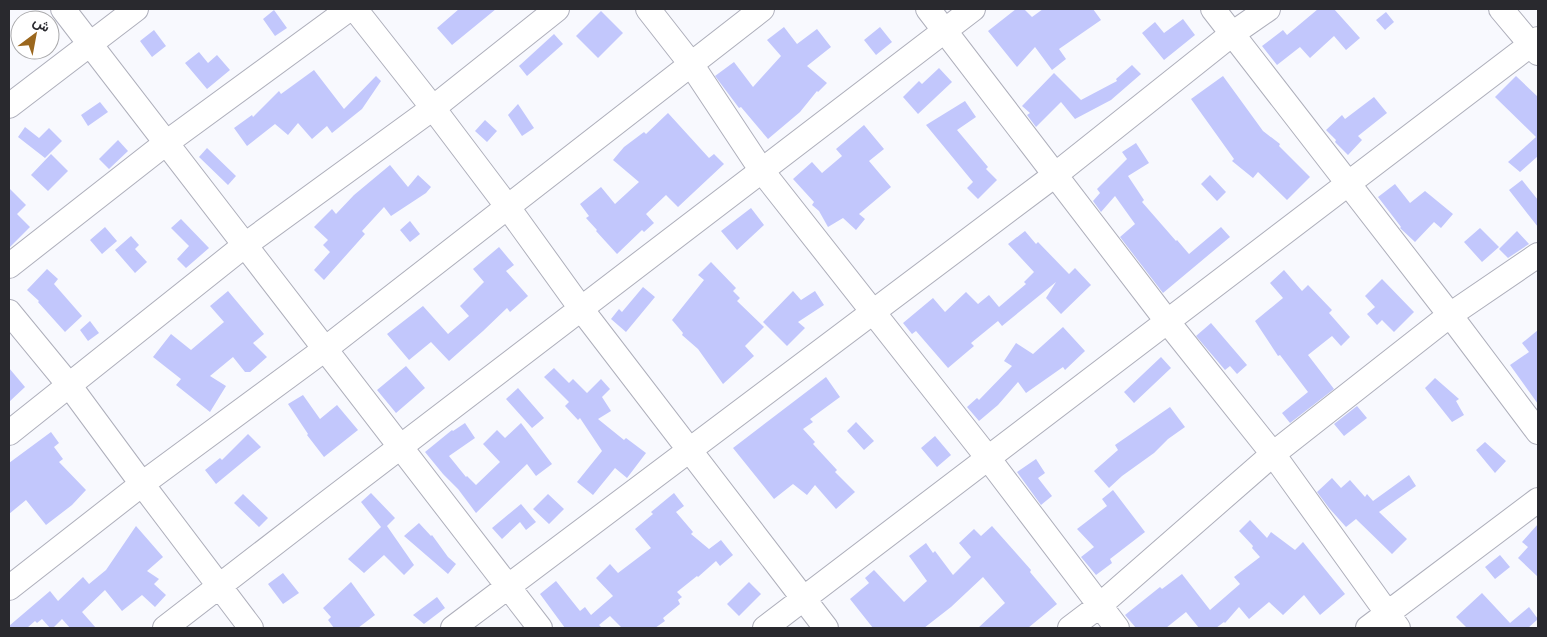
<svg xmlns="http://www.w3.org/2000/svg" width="1547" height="637" viewBox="0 0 1547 637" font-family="'Titillium Web',Vazirmatn,sans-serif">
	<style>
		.building { fill: #c2c7fc }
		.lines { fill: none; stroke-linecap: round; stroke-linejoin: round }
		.minor-casing { stroke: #aeafbb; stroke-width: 26 }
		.minor { stroke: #fff; stroke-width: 24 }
	</style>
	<rect width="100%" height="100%" fill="#f8f9fe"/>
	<path class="building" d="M459,9H496L452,45L437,28Z
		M1016,9H1024L1032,17L1043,9H1093L1101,20L1059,49L1066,59L1052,70L1035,47L1017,67L988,31Z
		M1318,9H1334L1360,38L1346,50L1334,36L1310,58L1300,47L1277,65L1262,46L1283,30L1287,35Z
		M274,10L287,28L275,36L263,19Z
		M601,11L623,33L598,58L576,36Z
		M1386,12L1394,22L1385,30L1376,20Z
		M1183,19L1195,35L1164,60L1142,33L1155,22L1164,33Z
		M784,27L797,44L817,29L831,47L807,66L827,83L818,92L817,91L800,112L768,139L741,107L739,108L715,76L734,62L753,87L781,56L767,40Z
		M880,27L892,42L876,55L864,40Z
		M154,30L166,46L152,57L140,41Z
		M554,34L563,44L527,76L519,66Z
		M199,52L208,63L217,55L230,70L207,89L185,63Z
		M1132,65L1141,74L1111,100L1075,119L1061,102L1036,127L1027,115L1030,113L1022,106L1054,73L1081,100L1117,81L1116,79Z
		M939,68L952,82L918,114L903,97L919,81L922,84Z
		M314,70L344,109L376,76L381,81L362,109L332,133L327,126L312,139L298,123L288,135L275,124L247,146L234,128L252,115L253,117L279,91L281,94Z
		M1223,76L1263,131L1280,144L1279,146L1310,177L1287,200L1258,172L1253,178L1232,161L1234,159L1191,99Z
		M1516,76L1538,97V156L1520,172L1508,162L1536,137L1495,97Z
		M1374,97L1387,113L1358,136L1362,140L1348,155L1335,142L1336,140L1326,130L1342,115L1345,119Z
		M965,101L976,117L957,130L988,167L986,169L997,180L978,199L967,188L973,182L926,125Z
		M100,102L108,112L88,126L81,115Z
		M518,104L534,128L522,136L508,115Z
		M668,113L709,158L714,154L724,164L678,207L666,195L646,214L654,223L644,232L642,230L617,254L596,231L597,230L586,218L589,216L580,204L601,187L615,204L639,182L613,160L624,147L644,132L646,134Z
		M485,120L497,131L487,142L475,131Z
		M864,125L884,149L869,161L891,187L859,214L865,219L856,230L843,218L828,227L819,211L812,205L814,202L793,179L812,162L822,173L842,156L836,149Z
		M25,127L39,138L49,128L62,141L45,158L18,137Z
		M118,140L128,151L109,169L99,159Z
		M1136,143L1149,163L1128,176L1144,200L1142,202L1176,241L1177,240L1189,254L1221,227L1230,237L1163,293L1120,237L1135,224L1115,196L1101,212L1093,201L1100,193L1097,189L1127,159L1122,152Z
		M207,148L236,176L228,185L199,157Z
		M51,154L68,171L48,191L31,175Z
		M390,165L408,187L418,175L431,187L426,193L391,216L384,207L362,231L365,234L324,280L314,270L330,252L323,245L328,240L314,227L332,209L336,214L354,195Z
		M1210,175L1226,192L1217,201L1201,184Z
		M1522,180L1538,200V227L1509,190Z
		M1395,184L1410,203L1425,191L1453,214L1441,228L1434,222L1415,242L1400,228L1401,227L1378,197Z
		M9,188L26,205L17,214L30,227L9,248Z
		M751,208L764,225L737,250L721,231Z
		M181,219L209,248L186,268L177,259L189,246L171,228Z
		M410,221L420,234L410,242L400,230Z
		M105,227L117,241L102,254L90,240Z
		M1480,228L1499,247L1482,262L1464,242Z
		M1025,231L1036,244L1038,242L1069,274L1075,268L1091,285L1061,314L1046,298L1056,282L1002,326L998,321L971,343L974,346L948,368L916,331L912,334L903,323L933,298L945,312L966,292L978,304L989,295L999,307L1026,284L1024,282L1034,272L1008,244Z
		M1517,231L1529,244L1508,258L1499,249Z
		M131,236L139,245L135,249L147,262L135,273L115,250Z
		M499,247L514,265L506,271L528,296L510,312L507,308L483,331L449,361L431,342L409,360L387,334L423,306L448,334L469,316L460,306L484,282L473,269Z
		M711,262L736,288L733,291L740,298L737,301L764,327L745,346L754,356L723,384L698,349L682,335L683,333L672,320L704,280L698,275Z
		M47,269L58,279L54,284L82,316L65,332L38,302L39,301L27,290Z
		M1284,270L1302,291L1308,285L1332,310L1329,313L1350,337L1341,346L1332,336L1308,355L1334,389L1290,423L1282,413L1308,392L1280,355L1278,356L1255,321L1283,298L1270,283Z
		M1382,279L1414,312L1394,332L1382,320L1377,325L1367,314L1375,307L1365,296Z
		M643,287L655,297L626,332L611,319L619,309L622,312Z
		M228,291L264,334L253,343L267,357L250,372H245L233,357L210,376L226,386L210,412L176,385L181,379L153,357L171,334L191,350L224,322L210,306Z
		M793,291L801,300L815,291L824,305L798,322L805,328L787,346L763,322Z
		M90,321L99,333L88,341L80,330Z
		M1211,323L1247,365L1237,374L1230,366L1225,370L1196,336Z
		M1063,327L1085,351L1065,370L1063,367L1026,393L1018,382L998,405L979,421L967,407L977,398L979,400L1012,366L1004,361L1016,343L1033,354Z
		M1538,330V404L1510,365L1529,352L1522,343Z
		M1161,357L1171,368L1134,403L1124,392Z
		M406,366L425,388L396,413L377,390Z
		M9,368L25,387L9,402Z
		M554,368L569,383L573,379L587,393L601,379L610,389L602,397L611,411L598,419L624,440L626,438L646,453L627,478L615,468L593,495L577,482L602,451L580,418L578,420L565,406L569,402L544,377Z
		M826,377L840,397L810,419L813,422L803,429L815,442L813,444L837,470L835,472L855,492L836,509L815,485L807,495L793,484L774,499L733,448Z
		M1435,378L1459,399L1456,401L1464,415L1452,422L1425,388Z
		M518,388L544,418L532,428L506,399Z
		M303,395L320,419L337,405L358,430L324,457L307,435L308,434L288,404Z
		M1357,406L1367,418L1344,436L1334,424Z
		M1170,407L1185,427L1168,439L1154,453L1122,476L1109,488L1094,471L1118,450L1115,445Z
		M856,422L874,441L864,450L847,431Z
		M465,423L475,438L449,456L466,477L467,476L476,485L500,462L483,444L497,430L505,438L521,423L552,464L536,476L527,464L476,513L458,489L443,474L425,452L452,430L453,431Z
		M51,432L59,443L54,447L63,459L59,462L86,490L72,505L46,525L26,500L9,514V463Z
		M248,434L261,447L216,484L205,470L220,458L222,460Z
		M935,436L951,455L937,467L921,448Z
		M1485,442L1506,461L1495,473L1476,450Z
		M1036,459L1045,473L1038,478L1052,496L1041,505L1017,472Z
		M1409,475L1416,486L1379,512L1407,539L1392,554L1356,519L1346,527L1329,508L1317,492L1332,478L1341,488L1350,480L1365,497L1367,494L1373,501Z
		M1113,490L1145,532L1110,559L1112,563L1096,575L1081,557L1094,547L1077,529L1107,506L1102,499Z
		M371,493L395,518L387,526L414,565L404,575L384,555L364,573L348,559L381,527L361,502Z
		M674,493L684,506L676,512L693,532L691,534L709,549L721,540L733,555L720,566L716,561L698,577L697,576L677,592L682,597L678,600L680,604L663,618L665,621L655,628H622L610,616L599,625L602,628H565L540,594L556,581L580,611L585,607L591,615L613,596L596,578L610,564L618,573L651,548L635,529L653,514L651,512Z
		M243,494L268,518L259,527L234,503Z
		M548,494L564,509L549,524L533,509Z
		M521,504L536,522L526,530L520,522L502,539L492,528Z
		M1250,520L1267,538L1271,532L1295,550L1303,542L1345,594L1320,615L1304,595L1283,615L1269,602L1249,619L1239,607L1225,623L1224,622L1216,628H1199L1186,612L1166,628H1136L1125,615L1160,587L1162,589L1182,574L1210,610L1240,584L1234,577L1260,557L1252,548L1253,546L1239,531Z
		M419,523L431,536L432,535L448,557L456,564L448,574L404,536Z
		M1538,524V577L1518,558L1528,547L1522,542Z
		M136,526L163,557L147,571L159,579L154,584L166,595L155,607L142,595L122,611L105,590L82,612L96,628H70L62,619L53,628H50L42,619L37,623L35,621L27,628H9V626L50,591L58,601L83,577L89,584L106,570Z
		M992,526L1031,570L1030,572L1057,604L1028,628H978L1005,603L983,577L951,607L924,628H873L850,599L869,583L865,578L874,570L904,602L927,581L909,556L926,543L933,553L935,551L953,575L971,557L959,543L974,529L981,536Z
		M1500,555L1510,567L1495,579L1485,567Z
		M283,573L299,593L283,604L268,584Z
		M351,582L375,615L358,628H334L328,620L331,617L323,608Z
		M749,582L761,594L739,616L727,604Z
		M1482,593L1510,623L1529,607L1538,619L1528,628H1467L1456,617Z
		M437,597L445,608L424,624L413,615Z"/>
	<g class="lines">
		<defs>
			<path id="minor" d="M63,9L540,628
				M355,9L433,108L507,206L582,310L826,628
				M648,9L691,64L762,171L988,458L1117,628
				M928,9L1167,321L1273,454L1398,628
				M1213,9L1450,315L1538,432
				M1501,9L1538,53
				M9,106L136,9
				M9,266L166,143L349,9
				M9,312L69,385L142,484L251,628
				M9,433L245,245L433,108L557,9
				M9,588L142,484L325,349L762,9
				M165,628C433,420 704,216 973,9
				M453,628L1055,175L1232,34L1268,9
				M765,628L1538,39
				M1070,628L1099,606L1273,454L1450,315L1538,255
				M1368,628L1538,500"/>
		</defs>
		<use href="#minor" class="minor-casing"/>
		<use href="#minor" class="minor"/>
	</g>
	<rect width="1547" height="637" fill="none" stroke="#29292e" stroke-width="20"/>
	<g transform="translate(35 35) rotate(32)"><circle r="24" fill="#ffffff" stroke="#a9a9ab"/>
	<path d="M0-4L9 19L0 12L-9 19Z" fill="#9b671e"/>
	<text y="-8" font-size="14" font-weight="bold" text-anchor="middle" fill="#29292e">ش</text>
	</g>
</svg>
